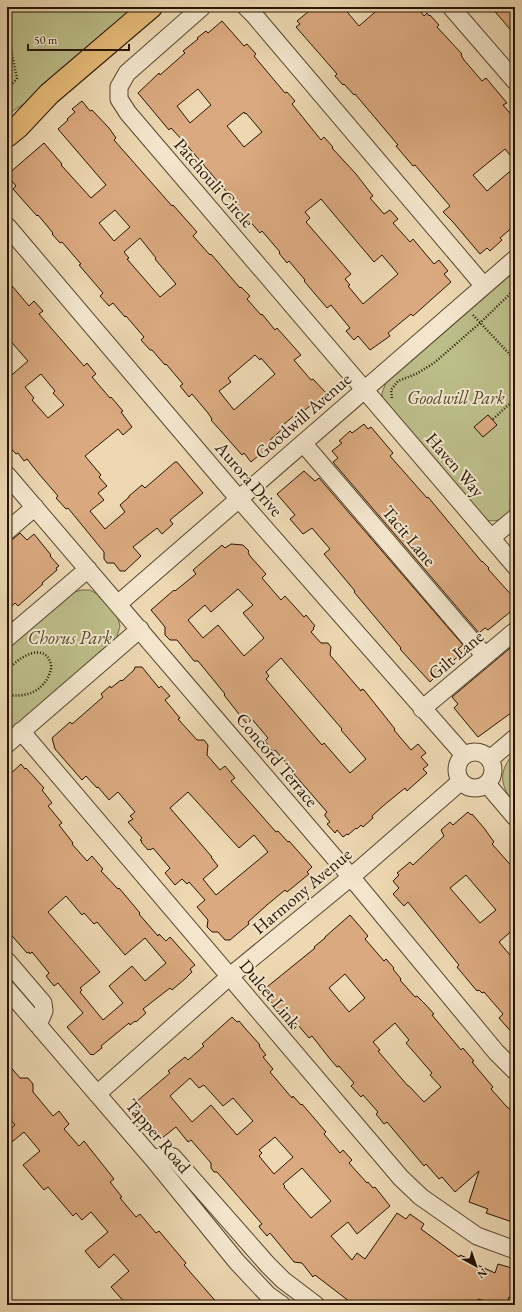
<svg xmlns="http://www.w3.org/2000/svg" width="522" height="1312" viewBox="0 0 522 1312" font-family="'EB Garamond',serif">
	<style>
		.green { fill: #bcbe8a; stroke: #726a46 }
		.building { fill: #daa97f; stroke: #271501; fill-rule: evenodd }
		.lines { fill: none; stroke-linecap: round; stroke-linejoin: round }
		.minor-casing { stroke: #58462d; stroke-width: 19 }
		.major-casing { stroke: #271501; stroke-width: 24 }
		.path { stroke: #271501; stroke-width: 2.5; stroke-dasharray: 1 2; stroke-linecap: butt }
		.minor { stroke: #f3e6cd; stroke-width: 17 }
		.major { stroke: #e6bc79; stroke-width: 22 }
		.labels { text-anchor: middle; stroke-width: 4; stroke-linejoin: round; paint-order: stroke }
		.street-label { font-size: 18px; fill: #271501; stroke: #f3e6cd }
		.park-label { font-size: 18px; font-style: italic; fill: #54482a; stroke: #f3e6cd }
	</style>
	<rect width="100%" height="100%" fill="#edd8b2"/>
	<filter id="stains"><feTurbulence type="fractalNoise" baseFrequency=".005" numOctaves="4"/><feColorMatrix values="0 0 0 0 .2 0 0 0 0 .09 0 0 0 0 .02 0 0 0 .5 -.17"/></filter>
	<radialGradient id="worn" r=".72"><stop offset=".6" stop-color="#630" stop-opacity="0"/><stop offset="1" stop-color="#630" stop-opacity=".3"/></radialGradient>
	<path class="green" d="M7,7H143L55,83L7,115Z
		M515,270V511C503,518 499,523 484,520L382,399V393L387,380Z
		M81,590H90L97,594L117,615L120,626L116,640L7,735V648L69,595L72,593Z
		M515,751V807C500,783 497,774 515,751Z"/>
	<path class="building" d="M314,7H343L359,26L381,7H417L424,16L427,13L429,16L430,15L439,25L437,27L462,54L461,55L464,60L482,81L486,78L507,103L503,105L515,119V161L505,149L473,175L487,191L515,167V225L500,238L502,240L490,251L487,248L480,254L453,222L443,212L450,206L415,165L413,166L396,146L398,145L355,94L354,95L344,84L343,85L335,76L337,74L331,67L296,27L300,24L297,21Z
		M491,7H515V35Z
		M222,21L244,46L247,44L256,54L254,56L285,93L287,92L295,101L292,104L321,140L324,137L333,147L332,148L356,174L373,196L370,198L384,214L390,210L398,219L393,223L410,242L413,239L434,264L439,260L448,271L444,274L451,282L413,316L411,314L388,333L390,336L370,350L358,336L354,340L346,331L350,328L331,305L327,308L304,281L305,280L289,261L287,263L279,253L280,252L262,231L260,233L234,203L229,196H230L185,143L171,128L169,130L138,93L159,73L160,75L185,53L183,51L198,39L197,38L206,31L208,33ZM198,89L211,105L190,123L177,106ZM244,112L245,114L246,113L262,132L244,147L227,126ZM321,199L374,262L382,255L398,274L363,304L348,286L350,285L345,279L351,274L306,222L310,218L305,212Z
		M82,101L90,111L92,110L109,128L116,138L114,140L172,206L173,205L197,232L193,236L210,255L211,254L240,288L241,287L250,296L247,299L261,315L262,314L275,330L277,328L301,355L294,360L311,380L313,379L326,393L305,410L303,408L283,425L285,427L270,440L273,443L251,462L244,453L242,455L220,430L211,420L212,419L208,413L192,394L189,397L180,386L183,384L166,364L165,365L152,350H150L141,340L144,337L126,316L125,317L113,303L109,306L100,296L103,293L79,265L81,264L62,242L60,243L52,234L53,233L38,215L37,216L13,189L16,186L7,175L44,143L62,164L61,165L91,198L106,185L58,129L68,120L67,119L75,112L72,109ZM115,210L130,227L114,241L99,223ZM140,238L156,258L155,259L176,284L160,297L127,259L129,258L124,252ZM255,355L260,360L261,358L275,374L234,410L219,391L231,382L228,378Z
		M7,280L29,306L34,301L43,311L39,314L84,366L87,363L96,374L92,377L110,398L111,397L123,411L121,412L132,427L123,435L118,429L85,456L101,475L99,477L107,486L98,493L104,500L90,511L105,529L125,512L120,505L129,497V496L142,485L145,488L175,462H177L203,493L170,520L173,524L162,534L157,528L133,547L141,556L125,571H120L114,563H107L104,559V552L68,508L66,509L56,498L58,496L39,474L27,459L24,461L18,453L16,454L7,444V379L28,361L7,337ZM41,374L55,391L53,393L64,405L48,418L32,400L34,398L25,387Z
		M488,415L497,425L483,437L474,427Z
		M364,424L368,429L371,427L393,453L390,456L427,498L428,497L482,562V561L489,568L488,569L515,599V608L488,630L485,628L479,633L333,462L338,458L332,451L342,443L339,441L350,431L352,433Z
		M304,471L315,481L319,478L463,645L458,649L462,653L454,660L455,661L435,679L434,678L430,682L400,649L401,648L354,592L355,591L324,554L330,549L312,528L303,534L290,519L295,515L277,494Z
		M20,533L27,540L34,534L51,555L50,556L59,566L56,568L57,570L42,583L43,584L18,606L15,603L7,611V541L13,539Z
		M231,544L243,545L249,551L248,552L250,556L266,574L262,578L281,600L285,596L304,617L306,615L315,626L313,628L314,629L311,632L321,643H328L331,647L330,655L361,691L362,689L364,690L395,729L394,730L411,750L418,744L426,753L421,757L428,765L423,769L427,773L407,791L405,788L383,806L372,816L373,818L363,827L361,825L357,829L356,828L348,835L347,834L343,837L337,830L335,833L327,824L330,822L325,816V814L327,812L294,774L295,773L275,750L273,752L265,741L268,738L251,718L246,723L224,695L225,694L198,661H194L177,640H170L165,635V627L151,610L174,590L175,591L196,574L193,570L222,545L225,548ZM238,589L253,605L243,613L264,638L244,656L218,625L203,638L188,620L205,605L211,612ZM281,658L342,729L341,730L366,759L350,773L324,743L322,745L266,679L269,676L266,672Z
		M515,644V710L478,737L454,708L458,704L452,697Z
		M135,667H142L159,688L161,686L170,696L165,700L180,718L178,719L197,740H204L208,745L207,755L220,770L225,766L235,778L231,781L276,832L278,831L288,842L289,841L312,867L307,872L309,874L287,892L285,890L267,905L248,922L249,924L230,940H225L218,932H212L207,927L208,920L197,907L205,900L189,882L187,884L182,879L175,885L165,873L170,868L153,848L150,850L149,849L148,850L141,842L142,841L140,840L142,838L128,822L133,819L130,816L135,812L118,792L109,800L98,787L97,788L86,776L82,780L55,749L52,738L70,722L72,724L103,697L101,694L110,686L111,688L121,680L122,681L134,670ZM188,792L239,848L254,835L268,852L216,895L203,879L218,866L211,857H212L170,808Z
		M21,764L25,769L26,768L44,788L42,790L52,803L48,806L62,823L59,825L73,843L72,844L87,861L92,856L103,869L101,871L118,889L119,888L140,913L139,914L158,936L159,934L166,941L170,937L195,965L190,969L192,972L186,978L172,990L170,988L143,1009L146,1013L136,1022L135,1021L130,1025L129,1023L101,1046L102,1048L93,1055L92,1054L91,1055L67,1027L83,1013L58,983L54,986L46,976L49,973L32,952L30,954L29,952L27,953L7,930V777ZM66,896L82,915L84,913L94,924L97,922L125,955L145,938L166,963L145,981L132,966L109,986L123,1003L103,1020L80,992L82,990L80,988L100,972L48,912Z
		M468,812L471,815L472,814L484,828L494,842L492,844L515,870V928L499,942L515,961V1036L499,1018L503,1014L484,992L482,993L479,990L477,991L457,967L459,965L408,902L404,906L393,894L399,888L393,881L399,875L397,873L410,862L413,865L444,836L441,830L450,822L453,825ZM466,875L496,910L480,923L450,888Z
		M350,915L368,936L365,939L384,961L386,959L394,968L393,969L401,979L400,980L415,997L417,996L425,1004L434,1014L432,1015L461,1050L463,1048L474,1061L472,1062L493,1087L491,1089L507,1107L515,1113V1223L486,1213L488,1209L469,1202L479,1171L455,1192L442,1177L439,1179L426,1164L424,1166L387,1122L384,1124L376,1114L378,1112L363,1095L361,1097L351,1086L354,1083L339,1066L337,1067L330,1059L312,1036L309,1038L298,1025L294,1029L262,991L315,948L314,947L325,938V937ZM345,974L365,998L349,1012L329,988ZM395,1023L409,1040L406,1043L432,1073L430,1075L441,1087L424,1102L409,1086H408L378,1051L380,1050L373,1042Z
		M232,1017L237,1022L239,1021L244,1027L260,1045L259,1046L266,1055L263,1057L273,1069L270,1072L292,1098L293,1096L301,1105L302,1104L326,1132L324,1134L340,1153L343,1150L352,1160L349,1163L367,1183L368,1182L373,1188L375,1187L390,1206L357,1234L348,1222L331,1236L352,1260L357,1253L365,1259L397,1213L406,1219L410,1214L424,1224L421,1229L459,1257L460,1255L474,1261L473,1263L495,1273L498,1264L515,1269V1299L509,1297L507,1305H500L478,1299L475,1305H354L315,1275L313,1277L302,1263L294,1262L270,1233L267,1236L260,1228L259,1226L262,1224L217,1172H214L211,1168V1163L191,1140L188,1142L176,1127L162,1138L134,1105L136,1102L170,1073L168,1071L185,1057L188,1060L204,1046L202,1044ZM190,1078L199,1088L204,1085L223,1106L233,1098L253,1121L237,1135L211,1105L192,1122L170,1096ZM275,1137L293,1157L274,1174L259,1156L262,1153L259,1150ZM302,1168L331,1201L311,1218L284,1187L285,1186L283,1184Z
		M7,1063L20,1078H28L33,1084V1092L53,1116L59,1111L69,1124L64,1129L79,1146L84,1141L114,1179L110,1182L122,1197L120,1198L136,1217L140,1214L156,1233L159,1231L186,1263L184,1265L219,1305H127L111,1287L129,1271L114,1254L99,1268L85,1251L108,1232L91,1212L82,1220L76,1213L73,1216L48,1187L44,1190L23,1165L40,1151L24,1132L7,1146V1132L15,1125L7,1115Z"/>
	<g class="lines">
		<defs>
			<path id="minor" d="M202,7L127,73L119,87V99L128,113L515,566
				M246,7L254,15L484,286
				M451,7L515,81
				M7,226L238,498L464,755
				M303,443L485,656
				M7,475L351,877L496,1052L515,1071
				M7,531L35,507
				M491,538L515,518
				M118,604L515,259
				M7,638L88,569
				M422,709L515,631
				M21,731L401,1178L421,1197L477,1236L515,1250
				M7,744L140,629
				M457 770a18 18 0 1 1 36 0a18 18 0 1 1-36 0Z
				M490,759L515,738
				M487,784L515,817
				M7,961L43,1003L44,1011L38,1025
				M7,989L153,1159L237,1262L268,1295L282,1305
				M97,1094L229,977L351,877L460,782
				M153,1159L167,1155L173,1157L268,1265L283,1280L316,1305"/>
			<path id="major" d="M7,136L18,127L49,94L151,7"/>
		</defs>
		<use href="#minor" class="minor-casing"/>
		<use href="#major" class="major-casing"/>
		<path class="path" d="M7,31L17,78L7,91
			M473,315L515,360
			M392,398L391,390L398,381L416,374L434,363L480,323L515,289
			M493,419L515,399
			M510,503L515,499
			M7,671C16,659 44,640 51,664C52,670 49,675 47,679C38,694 23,697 7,695
			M515,772L514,773L515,774"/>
		<use href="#minor" class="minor"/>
		<use href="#major" class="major"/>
	</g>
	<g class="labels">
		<g class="street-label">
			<text transform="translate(214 183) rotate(49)" y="6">Patchouli Circle</text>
			<text transform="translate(303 416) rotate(-41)" y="6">Goodwill Avenue</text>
			<text transform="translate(455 465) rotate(49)" y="6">Haven Way</text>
			<text transform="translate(249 479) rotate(49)" y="6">Aurora Drive</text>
			<text transform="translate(409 536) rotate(50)" y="6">Tacit Lane</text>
			<text transform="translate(456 655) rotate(-40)" y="6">Gilt Lane</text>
			<text transform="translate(277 760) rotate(50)" y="6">Concord Terrace</text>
			<text transform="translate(302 891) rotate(-40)" y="6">Harmony Avenue</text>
			<text transform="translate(270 994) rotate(50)" y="6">Dulcet Link</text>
			<text transform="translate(158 1136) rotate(50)" y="6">Tapper Road</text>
		</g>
		<g class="park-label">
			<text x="456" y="404">Goodwill Park</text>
			<text x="70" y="644">Chorus Park</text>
		</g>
	</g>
	<rect width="522" height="1312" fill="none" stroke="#edd8b2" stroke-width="24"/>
	<rect x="8" y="8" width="506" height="1296" fill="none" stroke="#271501" stroke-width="2"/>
	<rect x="12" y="12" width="498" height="1288" fill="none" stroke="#271501"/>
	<g transform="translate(476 1266) rotate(140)" stroke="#f3e6cd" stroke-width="3" paint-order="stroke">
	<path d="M0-3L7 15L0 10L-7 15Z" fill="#271501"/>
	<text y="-6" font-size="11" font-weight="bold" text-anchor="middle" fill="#271501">N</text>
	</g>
	<path d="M28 44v6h101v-6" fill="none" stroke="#271501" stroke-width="2"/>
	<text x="34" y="44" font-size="12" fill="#271501" stroke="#f3e6cd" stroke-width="3" paint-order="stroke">50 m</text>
	<rect width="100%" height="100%" filter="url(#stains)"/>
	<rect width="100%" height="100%" fill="url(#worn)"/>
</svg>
